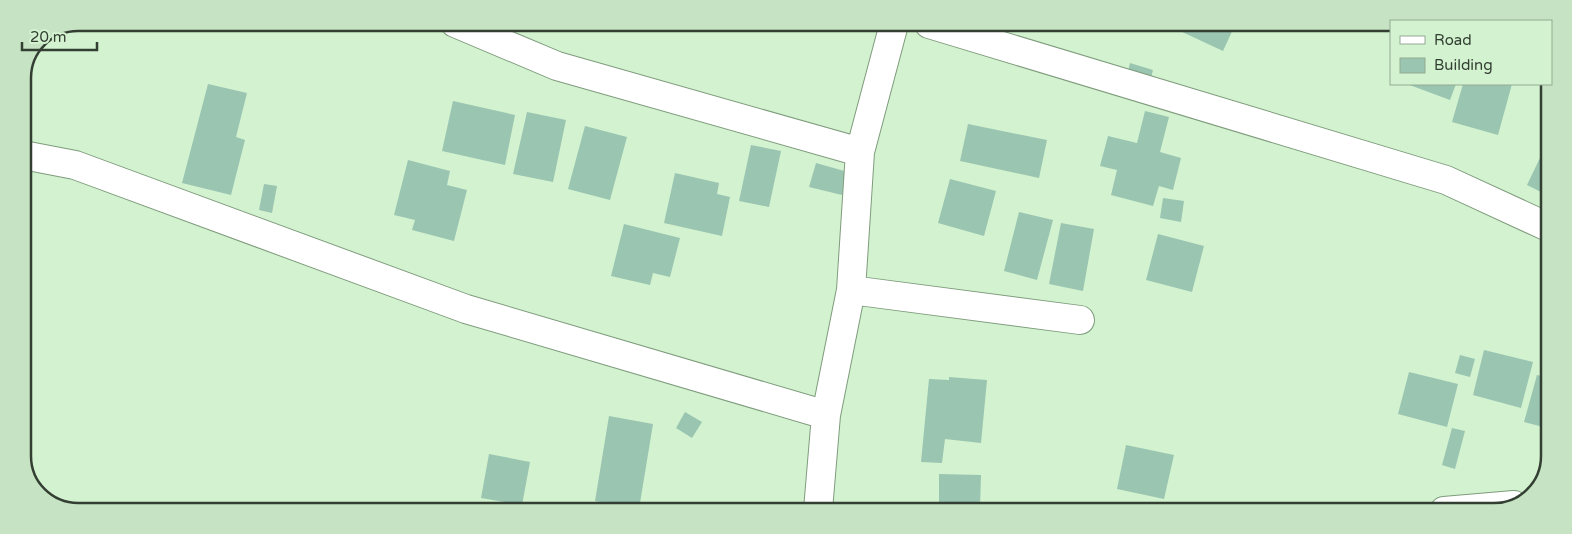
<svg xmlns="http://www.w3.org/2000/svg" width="1572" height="534" viewBox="0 0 1572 534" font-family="'Varela Round',sans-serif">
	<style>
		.building { fill: #9ac5b0 }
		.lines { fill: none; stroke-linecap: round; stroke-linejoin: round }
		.minor-casing { stroke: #7f9c7d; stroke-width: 30 }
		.minor { stroke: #fff; stroke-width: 28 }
		.rim { fill: none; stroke: #333f32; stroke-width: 2.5 }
	</style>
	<rect width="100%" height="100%" fill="#d3f2d0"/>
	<path class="building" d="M1181,25H1235L1223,51L1178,30Z
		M1130,63L1153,70L1150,82L1127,75Z
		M208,84L247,93L236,137L245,140L231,195L182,183Z
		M1407,84H1456L1450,100Z
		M1463,84H1512L1498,135L1452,122Z
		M453,101L515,115L505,165L442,151Z
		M1145,111L1169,117L1160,152L1181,158L1173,190L1159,186L1153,206L1111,195L1117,170L1100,166L1108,136L1137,143Z
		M527,112L566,120L553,182L513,174Z
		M968,124L1047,140L1039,178L960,161Z
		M585,126L627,137L610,200L568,189Z
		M1549,139V196L1527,185Z
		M751,145L781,151L769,207L739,201Z
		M408,160L450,171L447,185L467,190L454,241L412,230L415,220L394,215Z
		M816,163L848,172L842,195L809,187Z
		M675,173L719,183L717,194L730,197L722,236L664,223Z
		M950,179L996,191L984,236L938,223Z
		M264,184L277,186L272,213L259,210Z
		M1163,198L1184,201L1181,222L1160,218Z
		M1019,212L1053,220L1037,280L1004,271Z
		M1061,223L1094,229L1083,291L1049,284Z
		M624,224L680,238L670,277L653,273L650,285L611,276Z
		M1158,234L1204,246L1192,292L1146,280Z
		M1484,350L1533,362L1521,408L1473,395Z
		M1460,355L1475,359L1470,377L1455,373Z
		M1409,372L1458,384L1447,427L1398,414Z
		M1537,375L1547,377V428L1524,422Z
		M949,377L987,380L981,443L945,439L942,463L921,462L929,379L949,380Z
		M685,412L702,422L692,438L676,428Z
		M609,416L653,424L639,509L595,501Z
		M1452,428L1465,431L1455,469L1442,465Z
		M1126,445L1174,455L1164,499L1117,489Z
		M489,454L530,462L522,505L481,498Z
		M939,474L981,475L980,507L939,506Z
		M482,503V509H387V505Z"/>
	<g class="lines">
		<defs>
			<path id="minor" d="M455,23L557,66L860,152
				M929,24L1446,180L1548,227
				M23,155L75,165L466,309L826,415
				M851,290L1080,320
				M818,510L826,415L851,290L860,152L894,24
				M1444,511L1514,505"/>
		</defs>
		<use href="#minor" class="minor-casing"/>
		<use href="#minor" class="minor"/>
	</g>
	<path d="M0 0H1572V534H0ZM78 31H1494A47 47 0 0 1 1541 78V456A47 47 0 0 1 1494 503H78A47 47 0 0 1 31 456V78A47 47 0 0 1 78 31Z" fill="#c6e4c3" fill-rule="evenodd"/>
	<path class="rim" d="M78 31H1494A47 47 0 0 1 1541 78V456A47 47 0 0 1 1494 503H78A47 47 0 0 1 31 456V78A47 47 0 0 1 78 31Z"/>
	<rect x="1390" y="20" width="162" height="65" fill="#d3f2d0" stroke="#93aa91"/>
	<rect x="1400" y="36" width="25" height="8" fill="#ffffff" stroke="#93aa91"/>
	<text x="1434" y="45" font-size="15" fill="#333f32">Road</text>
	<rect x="1400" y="58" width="25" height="15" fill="#9ac5b0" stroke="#93aa91"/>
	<text x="1434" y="70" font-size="15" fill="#333f32">Building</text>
	<path d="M22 42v8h75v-8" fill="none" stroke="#333f32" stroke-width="2.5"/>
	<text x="30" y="42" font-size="15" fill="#333f32" stroke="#d3f2d0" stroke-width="4" paint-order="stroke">20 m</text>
</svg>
